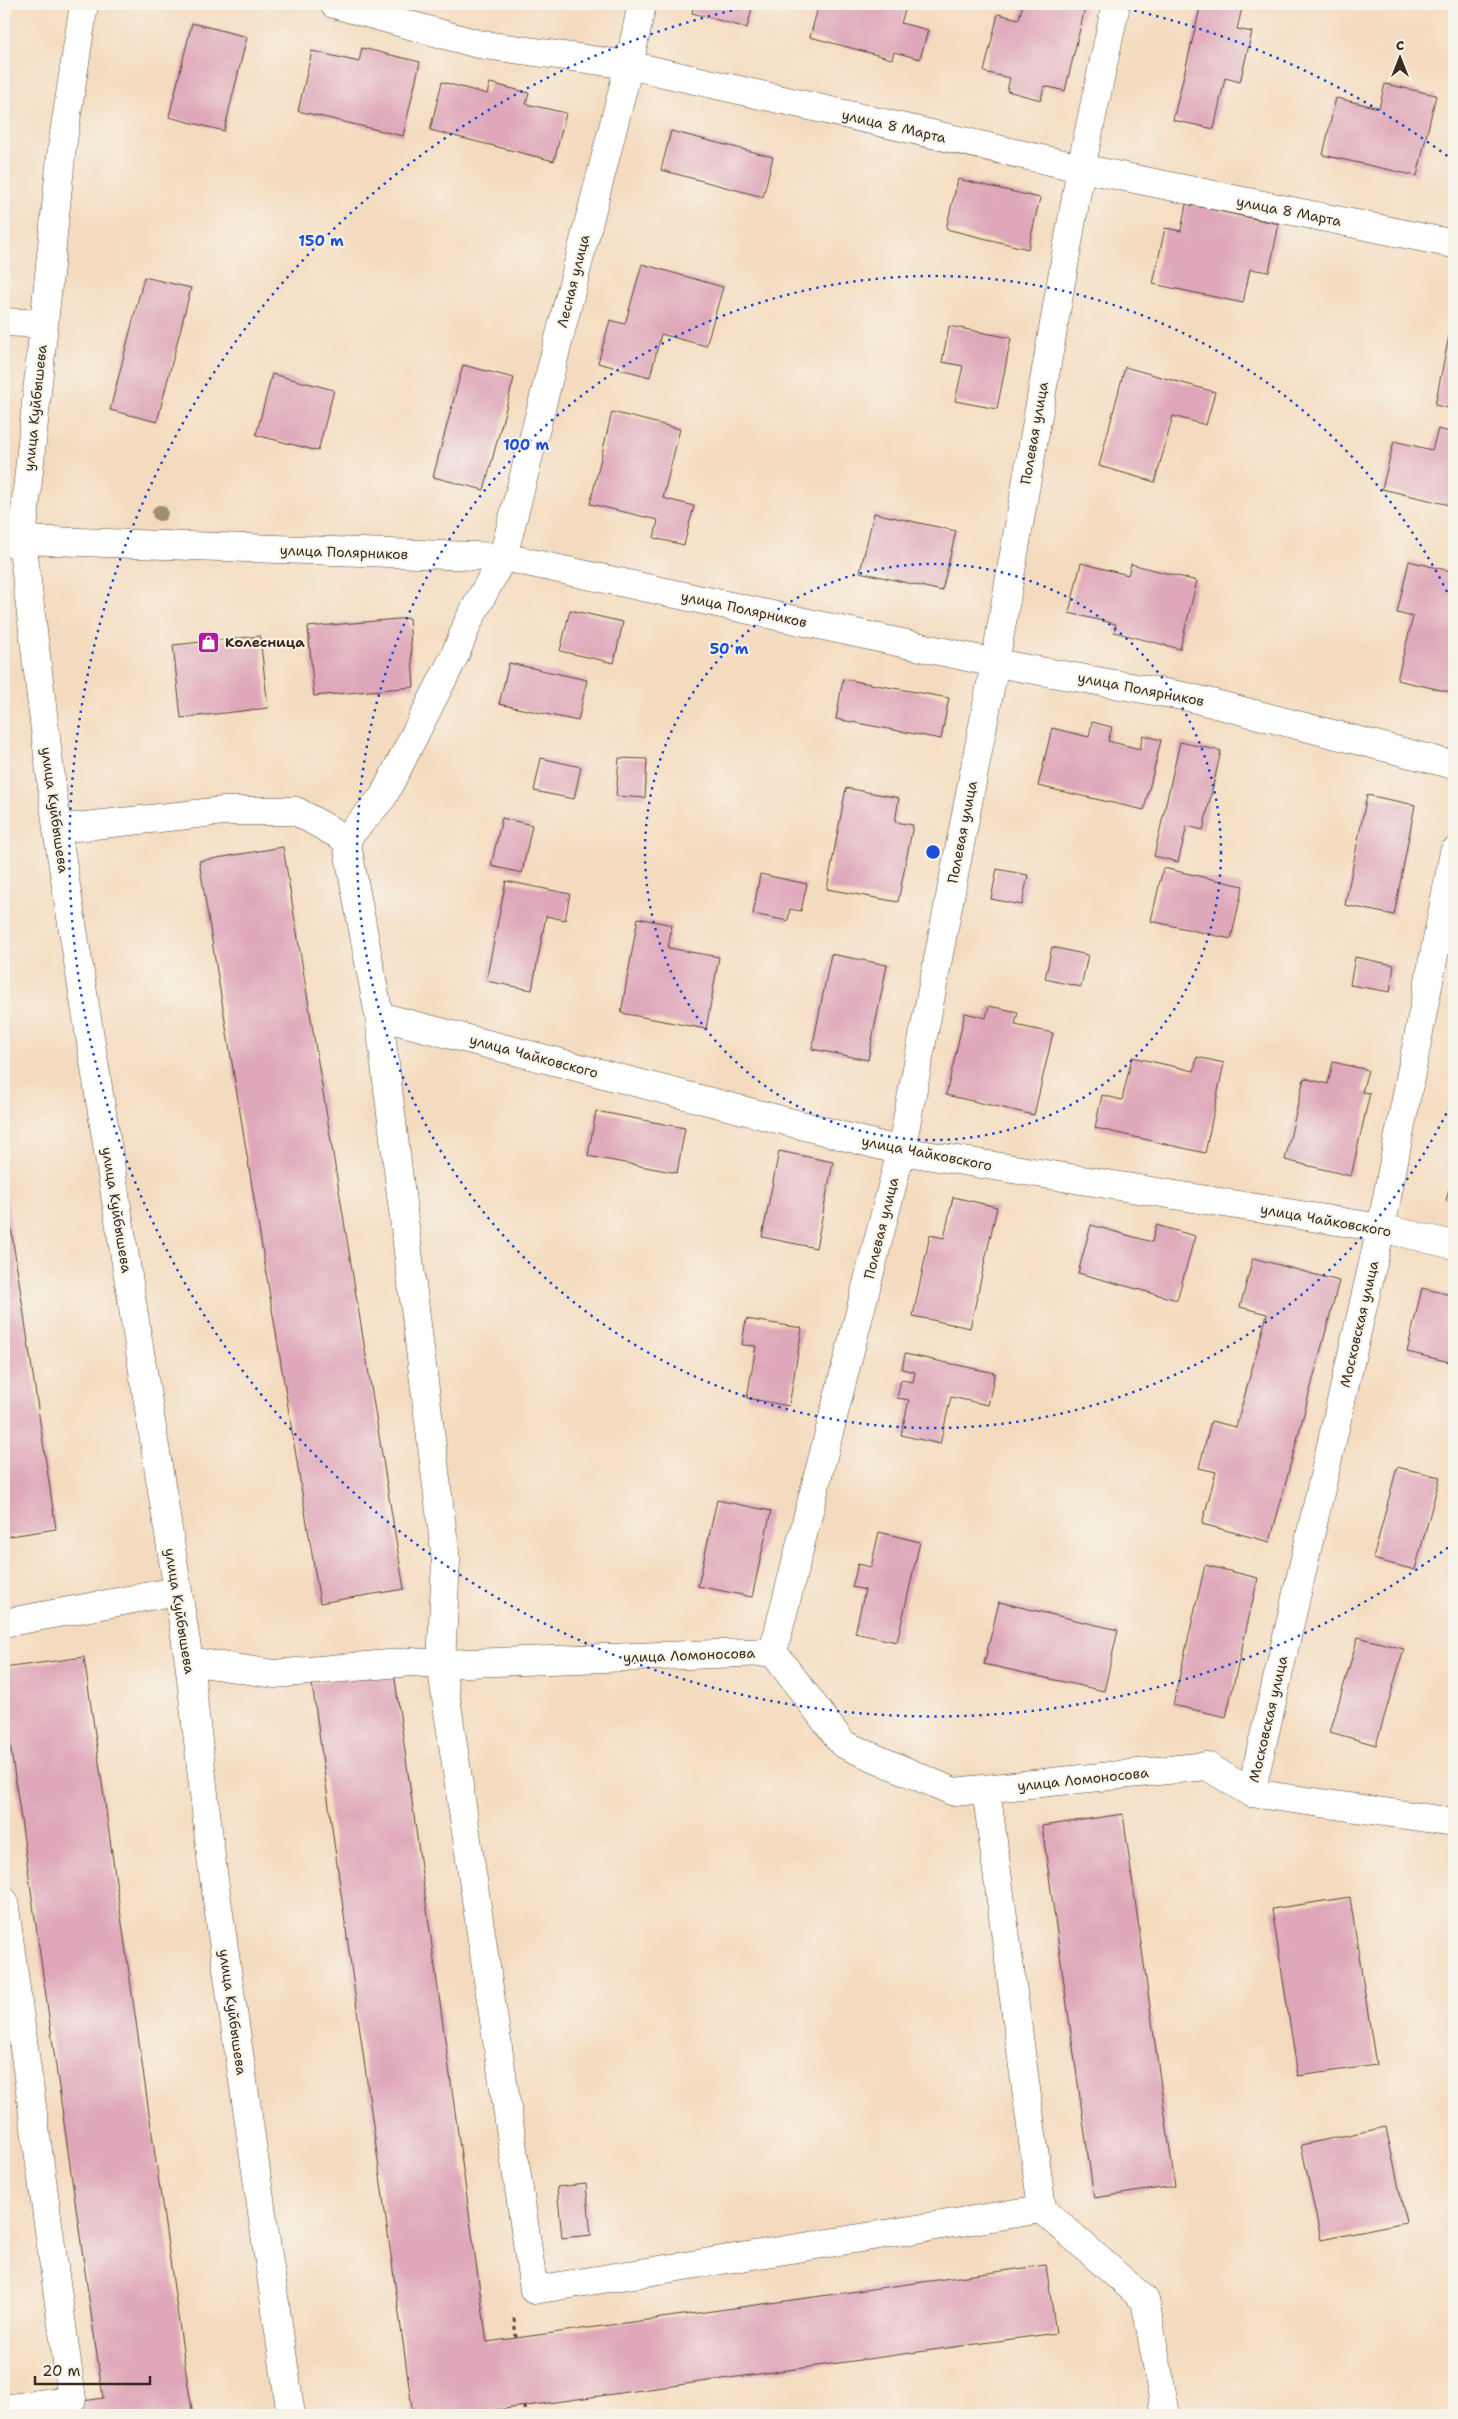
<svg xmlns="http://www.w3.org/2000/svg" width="1458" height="2419" viewBox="0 0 1458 2419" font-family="'Shantell Sans',sans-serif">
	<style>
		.building { fill: #dfa7ba }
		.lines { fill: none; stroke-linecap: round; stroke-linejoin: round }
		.minor-casing { stroke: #574536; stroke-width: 29 }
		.path { stroke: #574536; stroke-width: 3; stroke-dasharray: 4 4; stroke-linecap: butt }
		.minor { stroke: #fff; stroke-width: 28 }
		.tree { fill: #9d9072 }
		.ring { fill: none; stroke: #1d4ed8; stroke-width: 2.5; stroke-dasharray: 2.5 5 }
		.labels { text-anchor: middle; stroke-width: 4; stroke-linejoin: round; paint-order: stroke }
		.street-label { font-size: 14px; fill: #3b2a1e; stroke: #f7f3e8 }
		.poi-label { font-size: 14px; font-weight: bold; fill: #3b2a1e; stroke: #f7f3e8; text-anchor: start }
		.centre { fill: #1d4ed8; stroke: #f7f3e8; stroke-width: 2.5 }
		.ring-label { font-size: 15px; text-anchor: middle; font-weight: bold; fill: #1d4ed8; stroke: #f7f3e8; stroke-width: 4; stroke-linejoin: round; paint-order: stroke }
	</style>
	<rect width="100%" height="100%" fill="#f7f3e8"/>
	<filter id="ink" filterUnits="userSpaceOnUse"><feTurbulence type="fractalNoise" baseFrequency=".02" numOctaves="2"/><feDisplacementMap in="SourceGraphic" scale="10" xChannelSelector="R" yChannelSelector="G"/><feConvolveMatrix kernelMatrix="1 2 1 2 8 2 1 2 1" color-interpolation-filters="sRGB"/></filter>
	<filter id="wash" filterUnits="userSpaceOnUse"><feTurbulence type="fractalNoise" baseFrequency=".0096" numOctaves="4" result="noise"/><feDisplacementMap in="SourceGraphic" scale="20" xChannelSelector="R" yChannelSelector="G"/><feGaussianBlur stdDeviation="1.12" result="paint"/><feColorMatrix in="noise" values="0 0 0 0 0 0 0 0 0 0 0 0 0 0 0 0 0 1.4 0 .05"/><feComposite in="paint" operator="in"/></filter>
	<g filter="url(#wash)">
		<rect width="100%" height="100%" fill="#f4dbbf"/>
		<g id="blocks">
			<path class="building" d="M694,4H753L747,28L692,13Z
				M819,4H907L901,23L928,30L920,59L894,52L892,59L810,37Z
				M1023,4H1086L1065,91L1044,86L1041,100L1007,91L1010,78L984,72L998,14L1019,19Z
				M1201,4H1243L1237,29L1252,32L1240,82L1225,78L1214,129L1173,120Z
				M192,23L247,37L224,131L169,117Z
				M362,48L420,62L403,136L298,111L312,51L359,62Z
				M442,82L487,94L490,83L529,93L526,104L566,113L554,161L430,130Z
				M1385,84L1436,95L1417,176L1323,155L1336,98L1379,108Z
				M671,131L773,157L763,197L661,170Z
				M958,179L1040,198L1028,249L946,229Z
				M1186,204L1279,224L1269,272L1250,269L1243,303L1153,284L1165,228L1181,231Z
				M642,264L723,287L706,346L661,334L650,377L598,363L610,320L625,324Z
				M144,277L191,288L157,422L110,410Z
				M1453,316H1454V409L1435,405Z
				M949,326L1011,338L997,409L955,401L963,366L942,362Z
				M463,365L514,378L484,490L433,477Z
				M1125,367L1215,392L1206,425L1173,416L1155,482L1099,466Z
				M272,374L334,390L318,451L256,435Z
				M612,412L680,429L663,498L694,506L684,545L654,538L658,520L590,504Z
				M1438,429L1454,433V506L1382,489L1394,441L1432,450Z
				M874,513L956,531L942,591L860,572Z
				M1409,561L1454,572V693L1397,680L1413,617L1397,613Z
				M1081,563L1128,575L1131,564L1197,581L1180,649L1114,632L1116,624L1069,613Z
				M570,610L623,622L614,663L560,651Z
				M409,618L414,687L314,696L308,627Z
				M260,636L268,708L181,718L173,645Z
				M509,663L587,680L578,721L499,704Z
				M843,679L949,698L941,739L836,719Z
				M1092,722L1112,727L1108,741L1140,749L1143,735L1161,740L1144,810L1038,786L1052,728L1089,737Z
				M1180,742L1221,751L1203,830L1187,826L1178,862L1154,856Z
				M541,758L581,767L574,799L534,791Z
				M619,758L647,759L645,798L616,796Z
				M846,788L899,798L895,822L913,825L898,902L827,889Z
				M1367,795L1415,805L1394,915L1345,905Z
				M502,818L532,825L522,873L491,866Z
				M283,847L404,1589L320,1603L199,861Z
				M1163,868L1243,886L1231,939L1151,921Z
				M997,869L1028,875L1022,905L991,899Z
				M760,874L807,884L801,911L790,909L788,921L753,914Z
				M506,881L570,894L565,920L546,916L532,990L486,981Z
				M638,918L672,925L668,948L719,957L706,1029L621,1013Z
				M1052,947L1088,955L1081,987L1045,979Z
				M831,954L887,965L868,1060L812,1049Z
				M1355,957L1394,965L1390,992L1350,985Z
				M989,1006L1018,1012L1015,1025L1053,1033L1034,1115L946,1095L965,1013L986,1018Z
				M1132,1057L1194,1071L1197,1057L1224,1063L1205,1153L1095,1128L1102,1095L1122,1100Z
				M1333,1062L1368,1070L1362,1092L1370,1093L1351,1176L1285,1160L1304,1078L1328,1084Z
				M596,1111L685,1128L677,1173L588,1156Z
				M779,1151L833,1162L816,1248L762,1237Z
				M1454,1171V1203L1446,1201Z
				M4,1181L56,1529L4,1537Z
				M953,1197L997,1207L970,1328L913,1316L930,1235L944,1238Z
				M1091,1225L1152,1242L1156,1225L1195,1236L1177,1300L1078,1273Z
				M1253,1258L1339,1281L1270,1542L1202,1524L1216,1472L1199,1468L1211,1421L1236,1427L1267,1314L1240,1307Z
				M1422,1288L1454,1296V1363L1407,1352Z
				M746,1319L802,1328L789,1406L747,1398L756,1346L742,1345Z
				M905,1354L995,1373L988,1405L951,1397L940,1444L901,1435L909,1400L897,1398L901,1380L913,1382L915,1372L902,1369Z
				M1397,1467L1440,1477L1415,1570L1373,1559Z
				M717,1500L771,1511L752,1597L698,1586Z
				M879,1532L920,1542L897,1642L855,1633L865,1590L852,1587L858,1564L871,1567Z
				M1205,1565L1258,1578L1226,1717L1173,1705Z
				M999,1602L1118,1630L1104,1691L984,1664Z
				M1358,1637L1404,1649L1376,1745L1330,1732Z
				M84,1657L188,2386L193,2415H4V2413L103,2398L4,1700V1668Z
				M394,1672L487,2342L1046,2265L1056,2333L461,2415H413L312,1683Z
				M1123,1814L1175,2186L1094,2198L1042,1826Z
				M1350,1897L1376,2065L1298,2076L1272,1909Z
				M1386,2127L1406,2222L1321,2239L1301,2145Z
				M586,2184L591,2235L562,2238L557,2187Z"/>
		</g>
	</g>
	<g filter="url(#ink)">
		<use href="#blocks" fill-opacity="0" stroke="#574536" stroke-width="1"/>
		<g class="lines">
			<defs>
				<path id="minor" d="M84,4L62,147L22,540L57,829L189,1661L212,1865L291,2415
					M334,4L478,44L629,65L1081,168L1454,244
					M4,322L44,324
					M5,543L22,540L503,557L995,663L1188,697L1454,765
					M57,829L224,811H296L346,839L379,1016L446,1560L441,1664L534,2290L1042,2209L986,1789
					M346,839L383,797L455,655L469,620L503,557L629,65L642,4
					M379,1016L901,1151L1381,1228L1454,1245
					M4,1623L177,1591
					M773,1652L901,1151L995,663L1081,168L1116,4
					M189,1661L274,1674L411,1662L441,1664L773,1652L843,1744L954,1792L1207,1766L1251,1793L1454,1822
					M1251,1793L1381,1228L1454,852
					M4,1901L72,2399L4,2409
					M1042,2209L1145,2300L1166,2415"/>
			</defs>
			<use href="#minor" class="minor-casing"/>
			<path class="path" d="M514,2318L516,2338
				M524,2406L525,2415"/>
			<use href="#minor" class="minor"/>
		</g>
		<circle class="tree" cx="160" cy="513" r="8"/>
	</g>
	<g class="ring">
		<circle cx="933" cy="852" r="288"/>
		<path d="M1453 1100A576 576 0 1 1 1453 604"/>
		<path d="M1454 1543A865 865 0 1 1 761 4M1105 4A865 865 0 0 1 1454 161"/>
	</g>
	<defs>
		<symbol id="shop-square" viewBox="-11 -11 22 22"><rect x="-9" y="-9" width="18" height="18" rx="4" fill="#b5179e" stroke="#f7f3e8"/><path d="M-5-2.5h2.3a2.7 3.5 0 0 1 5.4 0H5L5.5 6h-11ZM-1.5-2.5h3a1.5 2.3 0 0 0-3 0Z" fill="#fff"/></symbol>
	</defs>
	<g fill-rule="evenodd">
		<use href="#shop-square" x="196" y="630" width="25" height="25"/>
	</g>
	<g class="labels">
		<g class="street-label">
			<text transform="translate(894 126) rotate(13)" y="5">улица 8 Марта</text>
			<text transform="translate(1289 211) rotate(11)" y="5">улица 8 Марта</text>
			<text transform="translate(573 281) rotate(-76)" y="5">Лесная улица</text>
			<text transform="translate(35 408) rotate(-84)" y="5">улица Куйбышева</text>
			<text transform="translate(1034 433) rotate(-80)" y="5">Полевая улица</text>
			<text transform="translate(344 552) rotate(2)" y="5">улица Полярников</text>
			<text transform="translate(744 609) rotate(12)" y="5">улица Полярников</text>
			<text transform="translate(1141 689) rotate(11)" y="5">улица Полярников</text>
			<text transform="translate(55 810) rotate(82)" y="5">улица Куйбышева</text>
			<text transform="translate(962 832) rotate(-79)" y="5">Полевая улица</text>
			<text transform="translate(534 1056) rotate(15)" y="5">улица Чайковского</text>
			<text transform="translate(927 1153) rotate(11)" y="5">улица Чайковского</text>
			<text transform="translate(117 1210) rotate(81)" y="5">улица Куйбышева</text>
			<text transform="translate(1326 1220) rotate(10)" y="5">улица Чайковского</text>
			<text transform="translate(881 1228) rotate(-76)" y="5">Полевая улица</text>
			<text transform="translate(1359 1324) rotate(-77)" y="5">Московская улица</text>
			<text transform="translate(180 1611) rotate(81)" y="5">улица Куйбышева</text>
			<text transform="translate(689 1655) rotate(-2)" y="5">улица Ломоносова</text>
			<text transform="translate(1268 1719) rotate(-77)" y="5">Московская улица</text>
			<text transform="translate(1083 1779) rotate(-6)" y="5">улица Ломоносова</text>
			<text transform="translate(233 2012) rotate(82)" y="5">улица Куйбышева</text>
		</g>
		<g class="poi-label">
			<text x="225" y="647">Колесница</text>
		</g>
	</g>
	<circle cx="933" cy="852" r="8" class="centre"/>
	<g class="ring-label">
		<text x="321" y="246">150 m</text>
		<text x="526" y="450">100 m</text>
		<text x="729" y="654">50 m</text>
	</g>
	<rect width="1458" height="2419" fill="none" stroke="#f7f3e8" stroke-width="20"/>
	<g transform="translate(1400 58)" stroke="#f7f3e8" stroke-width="4" paint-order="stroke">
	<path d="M0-4L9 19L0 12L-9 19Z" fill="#3b2a1e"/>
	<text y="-8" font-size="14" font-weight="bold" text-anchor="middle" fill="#3b2a1e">С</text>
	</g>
	<path d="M35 2376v8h115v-8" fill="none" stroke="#3b2a1e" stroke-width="2.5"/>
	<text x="42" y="2376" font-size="15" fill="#3b2a1e" stroke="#f7f3e8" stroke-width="4" paint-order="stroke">20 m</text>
</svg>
